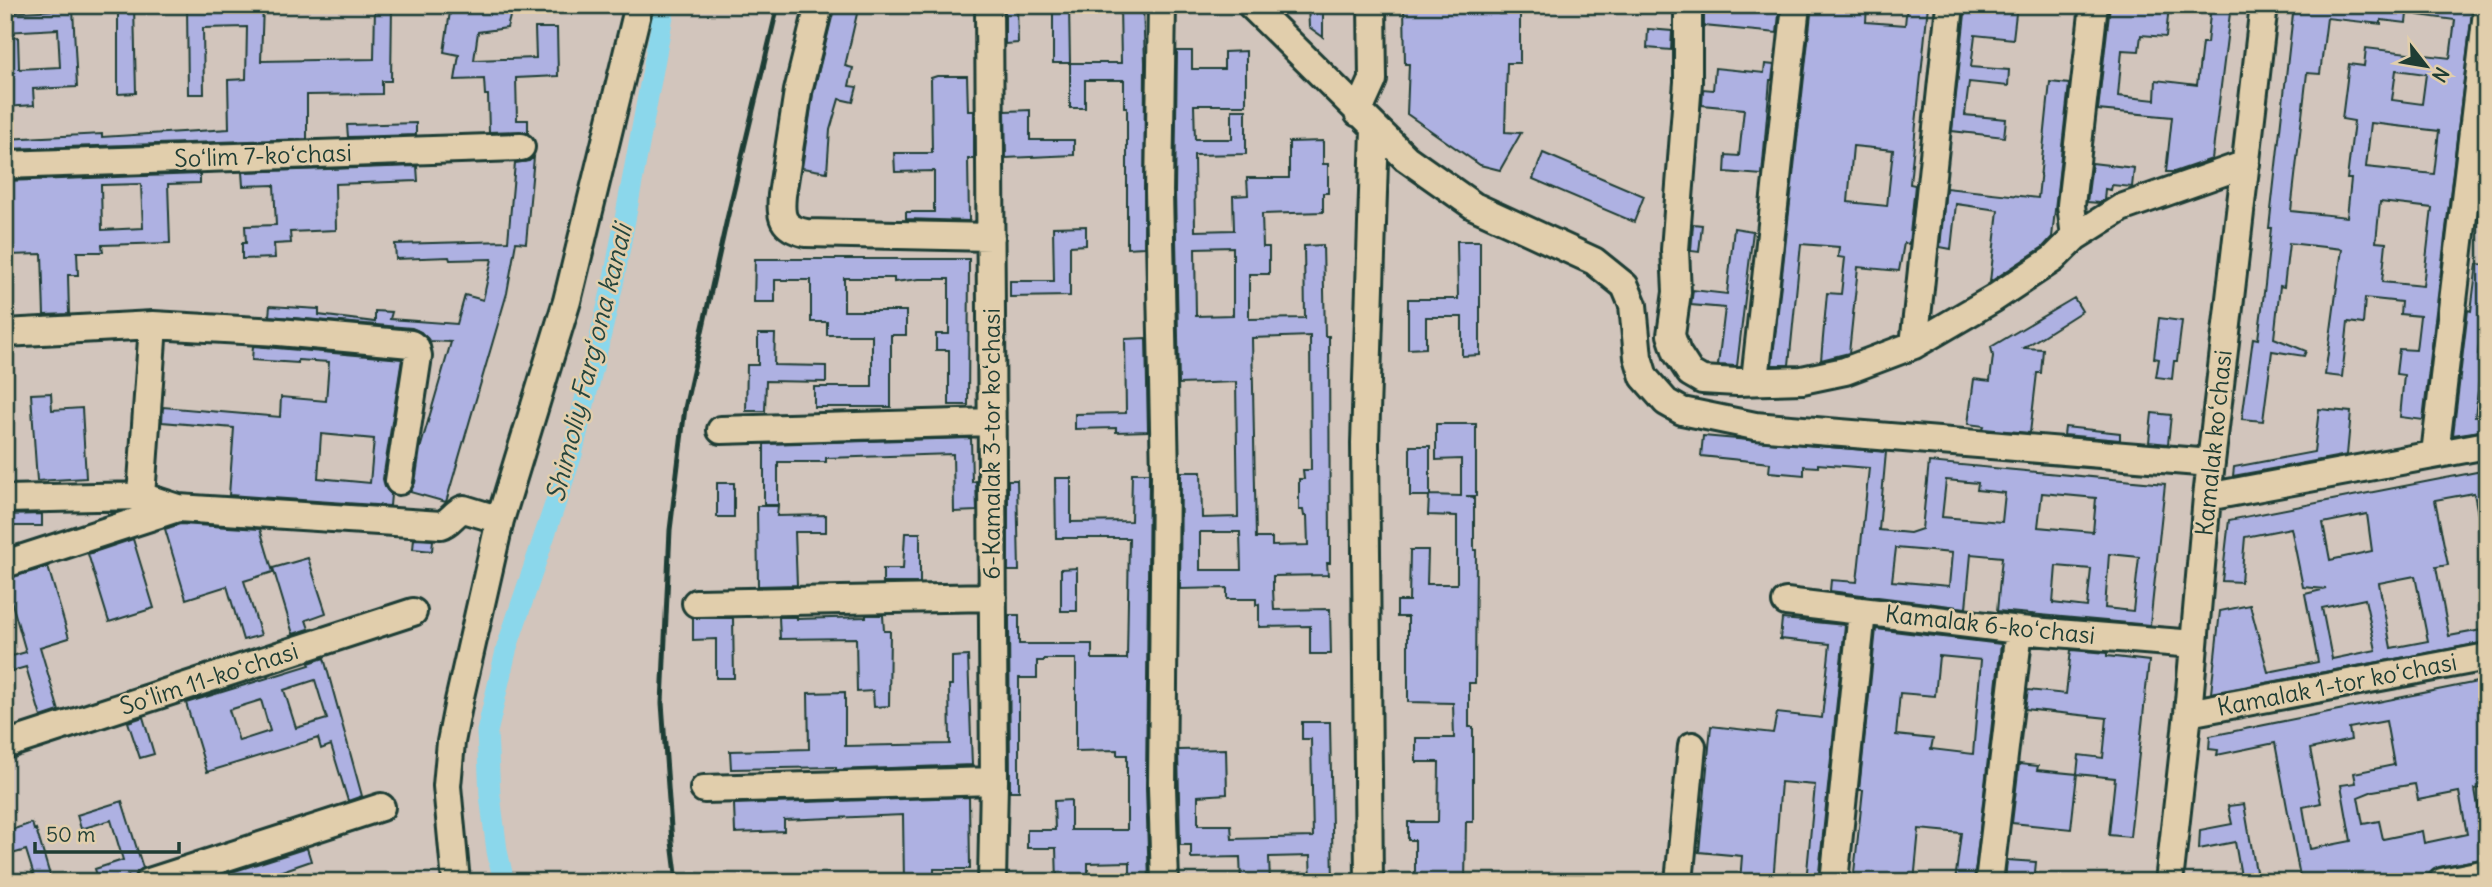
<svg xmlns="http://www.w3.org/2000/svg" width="2492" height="887" viewBox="0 0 2492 887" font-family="Delius,sans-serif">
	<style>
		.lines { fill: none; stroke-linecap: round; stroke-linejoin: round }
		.canal { stroke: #8bd7eb; stroke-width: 21 }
		.building { fill: #aeb1e2; stroke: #1f3d34; stroke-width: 2; fill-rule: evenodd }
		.minor-casing { stroke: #1f3d34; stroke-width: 32 }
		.minor { stroke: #e1ceac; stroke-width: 26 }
		.rail { stroke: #1f3d34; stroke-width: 5 }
		.labels { text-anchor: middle; stroke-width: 5; stroke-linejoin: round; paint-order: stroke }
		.street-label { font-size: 24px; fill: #1f3d34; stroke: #e1ceac }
		.water-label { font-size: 26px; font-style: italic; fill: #24453d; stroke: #e1ceac }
	</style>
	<rect width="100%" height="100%" fill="#d2c5bc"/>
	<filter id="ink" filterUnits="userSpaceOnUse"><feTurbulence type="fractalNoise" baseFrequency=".0143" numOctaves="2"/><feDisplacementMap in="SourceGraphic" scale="14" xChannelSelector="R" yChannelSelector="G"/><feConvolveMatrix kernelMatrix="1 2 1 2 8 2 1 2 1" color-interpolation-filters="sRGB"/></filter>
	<g filter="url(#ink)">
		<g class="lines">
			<path class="canal" d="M504,882L497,851L490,795L487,732L507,647L572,454L613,284L665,5"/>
		</g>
		<path class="building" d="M118,5H134L136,93L118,94Z
			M187,5H263L261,61L374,59L375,5H392L391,81H382V94L307,95V139L5,149V139L102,134V137L229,129L228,80L246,79L247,27L203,28L204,94H188Z
			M451,5L479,7V5H513L507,28L478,32L474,60L536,58L535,28H557L558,76L516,78L517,120H528V133L520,131L489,132L488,95H485L484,79L455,80L459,55L444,52Z
			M835,5H859L845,66L853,68L849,86L857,87L853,102L839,99L830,130L827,172L802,168L813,94Z
			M1053,5H1069L1070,63H1053Z
			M1120,5H1143L1145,62L1144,247L1127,248V107H1124V80H1085V108H1070V63H1121Z
			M1308,5H1323V37L1309,27Z
			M1404,5H1498L1499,14L1520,12V63H1507L1505,132L1521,133L1500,170L1480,165L1407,114L1409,64H1405Z
			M1757,5H1780L1777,33L1704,26V8L1756,12Z
			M1812,5H1867L1866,22L1905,25L1907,5H1928L1910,184L1915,185L1909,244L1904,243L1899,271L1858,267L1849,353L1821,360L1827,293L1841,294L1845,258L1838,257L1839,247L1801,244L1789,365H1772ZM1853,146L1893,150L1887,206L1848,202Z
			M1966,5H2017L2013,39L1975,35L1971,67L2009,70L2008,86L1969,82L1965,115L2006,119L2004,137L1952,131Z
			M2110,5H2169L2166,37L2141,35L2139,51L2122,50L2118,96L2155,100L2156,80L2197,85L2202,43H2207L2211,5H2231L2212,159L2174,172H2166L2172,117L2098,110Z
			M2294,5H2408L2406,23L2381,20V24L2327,18L2320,74L2307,73L2291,211L2347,217L2351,179H2347L2354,121L2342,119L2349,64L2364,66L2366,48L2450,58L2455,20L2418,15L2419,5H2473L2423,420L2400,417L2404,375L2396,374L2399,349L2416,350L2420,316L2400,314L2401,302L2365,298L2363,324L2348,322L2342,377L2325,375L2342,249L2289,243L2284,287L2280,286L2274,338L2306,351L2304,356L2272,351L2263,421L2242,419L2253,338L2258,339L2265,285L2271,228H2269ZM2396,70L2426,74L2422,104L2392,100ZM2371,123L2439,131L2434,174L2366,167ZM2380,202L2432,208L2423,286L2382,282L2386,243L2376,242Z
			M1005,6H1017L1018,43L1005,44Z
			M73,9L77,87L33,89L34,105L5,107V38L18,37L19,69L60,67L58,29L5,32V13Z
			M1648,29L1672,31L1671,50L1647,48Z
			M1177,51H1192V69H1224V52L1246,51V105H1194L1195,139H1232V110H1246V154L1194,155L1195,231L1234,230L1233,196L1248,195L1247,178H1289V142L1323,141V164H1328V193H1323V212L1262,214L1263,247H1269V274H1249V319L1305,318L1304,246L1323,245L1325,336H1329L1330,563H1327L1328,575L1273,576V589L1274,610L1330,609L1331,654H1310V626L1259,627V604L1256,605V599H1227V588L1180,589L1181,472H1201L1202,518L1238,517L1236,382L1179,384L1175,191ZM1233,247V315L1196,316L1195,248ZM1310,336L1311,470H1303L1304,479H1299V510H1303L1304,516H1307L1308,545L1272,546V538H1256L1252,338ZM1200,532H1240L1241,570H1200Z
			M1765,64L1774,65L1772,80H1770L1762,175L1725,172L1726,155L1739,156L1744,109L1702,105L1703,89L1713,90L1715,68L1764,73Z
			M937,76H967L968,111H974V159H968L969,221L906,219V212H934V171L895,172L894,153H932L931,78Z
			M2050,82L2069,84L2052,237L2043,247L1990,282L1998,210L1956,204L1951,249L1940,247L1946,188L2038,198Z
			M1030,110V140H1074V155L1006,158L1005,111Z
			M416,123V135L348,137L347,125Z
			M1543,153L1644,196L1634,222L1533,179Z
			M534,157L526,243L516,242L507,293L446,502L410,492L415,483L420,449L451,342L429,341L421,332L412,328L269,316L270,306L319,309V315L375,322V311L392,312L390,319L457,324L465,295L483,300L492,259L450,260L449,257L396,259L395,244L508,241L515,163L529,161Z
			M2092,163L2134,168L2132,187L2112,185L2111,190L2105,189L2104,200L2099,203L2087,202Z
			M417,166L418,181L335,184L336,230L290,232L291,243L274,244L275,258L242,259V243H246L245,226L276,225L274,185L243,186L242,172Z
			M200,174V183L168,184L170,243L102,245L103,252H77L78,275H68L69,314L44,315L42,254L8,255V197H5V181ZM141,184L143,228L102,230L101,185Z
			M1693,224L1702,225L1699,252L1691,251Z
			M1086,226V245L1070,246V296L1010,297V281H1054L1053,227Z
			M1734,228L1753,231L1737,366L1718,365L1725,308L1691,305L1693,290L1727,294Z
			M1457,241H1480V355L1462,356V317H1426V348L1408,349V299H1458Z
			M755,259H969L968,405H949V350H936V334H949V279H919L894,282V278H844V311H906V335H891V407H814V387H872V335H827V322H811V280H775V302H754Z
			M2477,264L2487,265V327L2481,326L2478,355L2482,356L2475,417L2487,416V430L2453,435L2468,310L2471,311Z
			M2074,298L2082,311L2024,348L2043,349L2041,373H2037L2030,433L1983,429L1984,426L1968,424L1974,379L1990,381L1993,356L1991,347Z
			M2159,318L2182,321L2177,361H2174L2172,379L2156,377L2159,359L2154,358Z
			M758,334H775L774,365L826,366V382L766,381L765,411H746L747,365H758Z
			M1146,338L1148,431L1116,432V428L1075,429V414L1126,413L1125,339Z
			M253,346L402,359L383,479L385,487L391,494L390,506L229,495L234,428L162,422L163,407L280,417L281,397L326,401L329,362L298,360V363L252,360ZM321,434L374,439L370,483L318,478Z
			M51,393L52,410L82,408L86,478L37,481L31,394Z
			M2319,409L2351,412L2347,455L2233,476L2234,467L2314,452Z
			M2152,413L2171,415L2168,444L2149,442Z
			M1436,424H1476V496H1466L1474,497V550H1476L1475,683H1469V727H1473V822H1466L1465,882H1415V840H1408V822H1438L1439,762H1416V738H1454L1453,703L1408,702V617H1397V601H1409L1410,550H1428L1427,584H1457V516L1428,515L1429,496H1410V446H1430V495L1461,496V459L1436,460Z
			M2065,427L2120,433V440L2064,435Z
			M1703,436L1886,452L1879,530L1910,533L1922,529L1929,462L2165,484L2150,625L1997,611L2002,557L1971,554L1966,608L1830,591L1831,580L1857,582L1869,468L1818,464V467L1804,466V475L1769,472L1770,463L1701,456ZM1946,480L1978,483L1977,490L2005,493L2002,522L1942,517ZM2042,493L2096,498L2093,532L2038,527ZM1896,548L1952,553L1949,586L1892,581ZM2109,554L2139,557L2133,611L2105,608ZM2056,566L2091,569L2087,607L2053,603Z
			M971,438L972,482L976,481L977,511L954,512L953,454L826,458V462H778V505H764V444Z
			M2487,470V520H2479L2474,493L2435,500L2448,565L2436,567L2449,636L2487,629V642L2211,693L2220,611L2250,605L2268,672L2318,662L2305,594L2326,589L2303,587L2291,528L2245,537L2241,582L2222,581L2229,520ZM2367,514L2372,551L2330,560L2323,523ZM2415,576L2428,641L2391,648L2379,583ZM2365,599L2376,650L2332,659L2322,608Z
			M1132,473H1149L1146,788L1149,882H1130V862L1088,863V882H1057L1056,848H1027V830H1055L1054,801L1071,800V830H1127V755H1117V750L1076,751V659H1044V661H1037V678H1019V791H1010L1009,615H1019V644H1092V659H1127L1129,538H1056L1055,478H1071V522L1131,521Z
			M1008,480H1017L1019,571H1008Z
			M717,483H734V517H717Z
			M757,506H778L777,516L826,515V532H795L797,585L758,586Z
			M42,514V526H5V515Z
			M180,524L260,529L273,572L244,581L261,635L243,640L227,586L186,599L165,529Z
			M905,533H920V583H883V569H903Z
			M133,539L154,608L109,622L88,554Z
			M414,539L433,540L432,551L413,549Z
			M308,558L326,613L306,620L309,629L293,634L273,568Z
			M48,567L69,638L40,647L59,711L41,717L26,667L5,673V658L26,652L5,579Z
			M1077,568V611H1061V569Z
			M866,615H883L884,631H890L889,706L874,707L873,691L857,692L856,638L780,639L779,617H797V619L866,617Z
			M693,618H733L734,678H716V639L693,640Z
			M1782,619L1845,625L1818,882H1806L1815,785L1781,782L1773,882H1740L1742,856L1699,852L1711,726L1773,733L1777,713L1822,718L1830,644L1780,639Z
			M1876,629L2001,644L1974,882H1955L1961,833L1919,829L1914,882H1853L1863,790H1859ZM1939,656L1981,660L1973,754L1931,749L1933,739L1896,735L1900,693L1935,696Z
			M2071,650L2107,653V656L2149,661L2130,837L2109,835L2115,778L2077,774L2079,755L2103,758L2107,718L2025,709L2028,690L2066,694Z
			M968,656L972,765L836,770V767L731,769L730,751L809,749L808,693L845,692V746L950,744L949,685H952V657Z
			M324,658L362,796L348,801L331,745L321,749L318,738L207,772L186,703L310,665L309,663ZM315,680L327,719L296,728L284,690ZM261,700L270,731L239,741L229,710Z
			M2487,680V700L2479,702L2487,744V787L2475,789L2487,858L2439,867L2429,874L2388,882H2301L2275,743L2217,755L2218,750L2209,749L2210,736ZM2386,721L2394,765L2354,773L2356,783L2341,785L2351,841L2310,849L2303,807L2321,803L2310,749L2351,740L2349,728ZM2415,784L2418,800L2459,792L2467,834L2424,843L2422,831L2383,839L2379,821L2363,824L2358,797L2373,791Z
			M143,717L154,754L140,758L128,722Z
			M1302,722H1330L1333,882H1311L1310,856L1269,857L1270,882H1241L1240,857L1191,858V845H1180L1178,750L1226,749L1227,794L1198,796V825H1231L1232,839L1313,837L1311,739H1302Z
			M2019,764L2038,766L2037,770L2077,774L2071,829L2012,823Z
			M969,797L970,869H934V879H919V882H904L903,815L784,820V831L735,833L734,804Z
			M122,801L143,868L137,872L134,882H130L129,876L109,882H99L95,869L123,860L111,820L81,829L77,815Z
			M2244,804L2250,839L2258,882H2242L2235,842L2199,849L2200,830L2232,824L2228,806Z
			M32,823L34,830L36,829L52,882H36L26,850L5,856V832Z
			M307,848L311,861L250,882H201Z
			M2007,860L2036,862L2034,882H2005Z"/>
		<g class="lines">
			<defs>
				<path id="minor" d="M819,5L798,91L782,195C780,217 782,228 806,233L991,237
					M989,5L994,781L992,882
					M1162,5L1159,191L1165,475L1162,788L1165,882
					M1251,5L1406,158L1474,206L1594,261L1625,286L1633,305L1638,357L1644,377L1666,402L1682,411L1755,426L2211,463
					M1688,5V82L1675,250L1677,292L1671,335L1677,353L1690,373L1702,380L1737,382L1802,380L1845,371L1914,345L1993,299L2053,259L2075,237L2121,208L2246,164
					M1358,113L1373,80L1372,5
					M5,165L521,147
					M2075,237L2071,205L2094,5
					M153,325L279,332L411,344L416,348L418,356L399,481
					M5,333L153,325L141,496L5,499
					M1914,345L1950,5
					M1755,380L1796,5
					M721,430L992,422
					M2435,454L2487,12
					M141,496L178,508L441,525C451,522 454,512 464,509L500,520
					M2207,497L2487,445
					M5,564L178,508
					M1786,602L2019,630L2194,644
					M696,603L993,597
					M2188,713L2487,657
					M5,745L413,612
					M704,789L994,781
					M149,882L381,807
					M456,882L447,786L451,742L459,701L500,520L567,301L639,5
					M1369,882L1365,443L1375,130
					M1679,882L1692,746
					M1834,882L1862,612
					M1989,882L2019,630
					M2169,882L2188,713L2207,497L2264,5
					M2442,882L2487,873"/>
			</defs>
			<use href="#minor" class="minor-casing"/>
			<use href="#minor" class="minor"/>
			<path class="rail" d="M677,882L672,842L662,703L670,530L685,408L727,219L778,5"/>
		</g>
	</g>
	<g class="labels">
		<g class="street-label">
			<text transform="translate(263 156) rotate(-2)" y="8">Soʻlim 7-koʻchasi</text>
			<text transform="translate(2214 443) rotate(-84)" y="8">Kamalak koʻchasi</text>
			<text transform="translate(992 444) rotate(-90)" y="8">6-Kamalak 3-tor koʻchasi</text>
			<text transform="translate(1990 625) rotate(6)" y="8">Kamalak 6-koʻchasi</text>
			<text transform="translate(209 679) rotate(-18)" y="8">Soʻlim 11-koʻchasi</text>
			<text transform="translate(2337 685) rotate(-11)" y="8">Kamalak 1-tor koʻchasi</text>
		</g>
		<g class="water-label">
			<text transform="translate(589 363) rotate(-76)" y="9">Shimoliy Fargʻona kanali</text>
		</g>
	</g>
	<rect width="2492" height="887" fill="none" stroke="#e1ceac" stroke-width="28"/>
	<rect x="14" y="14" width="2464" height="859" fill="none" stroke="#1f3d34" stroke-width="2.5" filter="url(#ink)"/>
	<g transform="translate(2426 66) rotate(121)" stroke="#e1ceac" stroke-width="5" paint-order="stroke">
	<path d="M0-5L12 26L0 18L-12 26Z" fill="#1f3d34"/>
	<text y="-10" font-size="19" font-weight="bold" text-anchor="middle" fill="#1f3d34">N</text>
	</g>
	<path d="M35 842v10h144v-10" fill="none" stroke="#1f3d34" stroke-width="3.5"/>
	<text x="46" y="842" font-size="21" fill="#1f3d34" stroke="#e1ceac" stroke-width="5" paint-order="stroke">50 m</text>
</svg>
